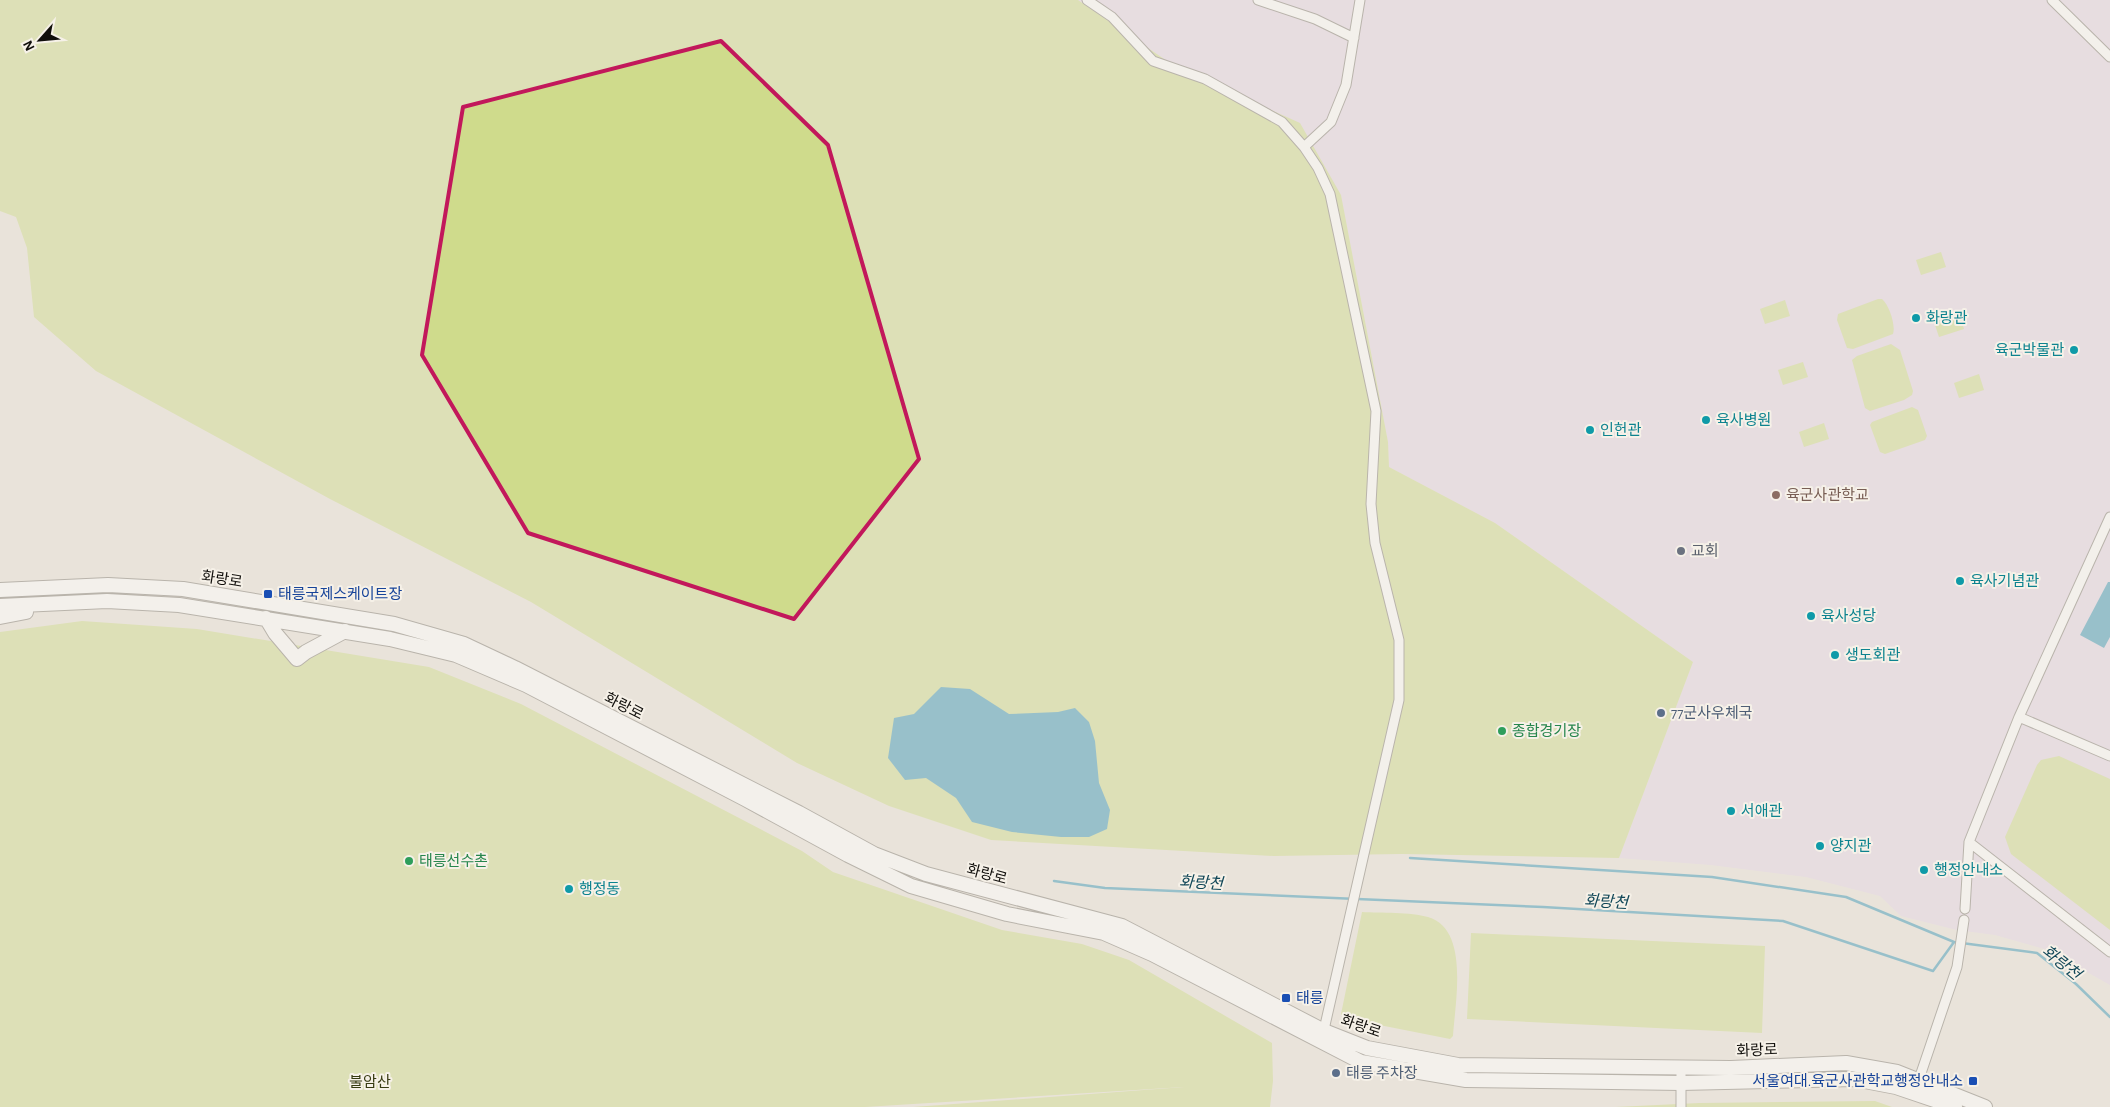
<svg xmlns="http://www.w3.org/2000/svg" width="2110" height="1107" viewBox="0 0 2110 1107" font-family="'Alegreya Sans','Noto Sans KR',sans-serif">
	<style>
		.education { fill: #e4d4e7 }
		.green { fill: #cfdb8c }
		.water { fill: #3796b6 }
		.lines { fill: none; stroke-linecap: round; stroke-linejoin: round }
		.stream { stroke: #3796b6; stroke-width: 2.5 }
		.minor-casing { stroke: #7f7a72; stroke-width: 11 }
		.primary-casing { stroke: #7f7a72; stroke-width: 16 }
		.minor { stroke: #fff; stroke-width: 9 }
		.primary { stroke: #fff; stroke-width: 14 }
		.marked { fill: none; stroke: #c2185b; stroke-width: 4; stroke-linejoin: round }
		.culture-dot { fill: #0f9aa8; stroke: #f6f1e8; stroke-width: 2 }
		.education-dot { fill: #8d6e63; stroke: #f6f1e8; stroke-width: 2 }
		.worship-dot { fill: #6b7280; stroke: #f6f1e8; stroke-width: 2 }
		.transit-dot { fill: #1a4fb4; stroke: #f6f1e8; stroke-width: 2 }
		.service-dot { fill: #5c6f8a; stroke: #f6f1e8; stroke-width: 2 }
		.leisure-dot { fill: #2e9e5b; stroke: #f6f1e8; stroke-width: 2 }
		.labels { text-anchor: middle; stroke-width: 4; stroke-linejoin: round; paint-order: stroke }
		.culture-label { font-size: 15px; fill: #0d838f; stroke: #f6f1e8; text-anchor: start }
		.education-label { font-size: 15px; fill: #785e54; stroke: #f6f1e8; text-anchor: start }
		.worship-label { font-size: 15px; fill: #5b616d; stroke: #f6f1e8; text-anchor: start }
		.street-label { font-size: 15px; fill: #100e0b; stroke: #f6f1e8 }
		.transit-label { font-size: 15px; fill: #164399; stroke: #f6f1e8; text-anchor: start }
		.service-label { font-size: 15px; fill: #4e5e75; stroke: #f6f1e8; text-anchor: start }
		.leisure-label { font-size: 15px; fill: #27864d; stroke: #f6f1e8; text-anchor: start }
		.park-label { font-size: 15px; fill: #373b12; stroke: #f6f1e8 }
		.water-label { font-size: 16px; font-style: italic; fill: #114758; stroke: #f6f1e8 }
	</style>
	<rect width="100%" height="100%" fill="#e9e3da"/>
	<path class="education" d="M1078,0H2110V985L2048,950L1995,935L1957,930L1901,916L1880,896L1806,877L1711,865L1619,858L1693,662L1495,523L1389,467L1388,442L1341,195L1209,82L1167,61Z"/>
	<path class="green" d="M0,0H1078L1167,61L1209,82L1300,123L1341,195L1388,442L1389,467L1495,523L1693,662L1619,858L1402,854L1274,856L991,840L889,806L797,763L531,602L330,499L96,371L34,317L27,248L16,217L0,211Z
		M1941,252L1946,267L1921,275L1916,260Z
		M1878,299H1882C1889,305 1896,325 1893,334L1853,349L1847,348L1837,320L1838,314Z
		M1785,300L1790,316L1765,324L1760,309Z
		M1959,313L1964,329L1939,337L1934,322Z
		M1891,344L1900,350L1913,391L1912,395L1904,400L1870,411L1865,408L1852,360L1857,356Z
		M1803,362L1808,377L1783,385L1778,370Z
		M1979,374L1984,390L1959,398L1954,383Z
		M1912,407L1918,410L1927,436L1925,440L1885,454L1880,452L1870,425L1872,422Z
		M1824,423L1829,439L1804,447L1799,432Z
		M82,621L197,629L429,667L521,704L802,851L833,872L1002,930L1082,944L1129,960L1272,1043L1273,1081L1270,1107H913L1184,1087L865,1107H0V632Z
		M2059,756L2110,779V930L2011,854L2005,837L2037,765L2041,760Z
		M1362,912C1381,913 1411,912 1428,917C1470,929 1455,1003 1453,1036L1450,1039L1344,1018L1341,1014Z
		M1471,933L1765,946L1762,1033L1467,1019Z
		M1875,1101L1892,1107H1615L1699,1103Z"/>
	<path class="water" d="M2108,582H2110V637L2104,648L2080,635Z
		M941,687L970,689L1009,714L1058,712L1075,708L1089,722L1095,741L1099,783L1110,810L1107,829L1089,837H1061L1012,832L972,822L956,798L926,778L905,780L888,758L894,718L914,714Z"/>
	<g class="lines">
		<path class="stream" d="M1410,858L1712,877L1846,897L1954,942
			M1054,881L1105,888L1543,907L1783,921L1933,971L1954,942L2037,953L2076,984L2110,1017"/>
		<defs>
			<path id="minor" d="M1087,0L1112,17L1153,61L1205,79L1282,122L1304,147L1318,168L1330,194L1376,411L1371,504L1375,543L1399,640V700L1323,1034
				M1258,0L1315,19L1354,38
				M2052,0L2110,57
				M1304,147L1331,122L1346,85L1360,0
				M2110,517L2019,717L1969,842L2110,952
				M2019,717L2110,756
				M1965,909L1969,842
				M1681,1068V1107
				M1917,1085L1957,967L1964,920"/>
			<path id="primary" d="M0,590L108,585L183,589L394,624L464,644L515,668L799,813L874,854L926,874L1122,926L1324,1031L1367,1048L1458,1065L1731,1068L1846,1063L1897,1072L1985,1107
				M0,606L107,601L179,605L390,639L456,655L526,685L745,799L848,855L911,886L1007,914L1104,933L1152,954L1361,1062L1466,1080L1681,1083L1854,1079L1896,1087L1955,1107
				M0,617L26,612
				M266,618L275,633L297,659L306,652L345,631"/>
		</defs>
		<use href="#minor" class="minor-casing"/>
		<use href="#primary" class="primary-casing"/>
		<use href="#minor" class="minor"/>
		<use href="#primary" class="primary"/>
	</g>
	<path d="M0 0H2110V1107H0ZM721,41L828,145L919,459L794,619L528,533L422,355L463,107Z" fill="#e9e3da" fill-opacity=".55" fill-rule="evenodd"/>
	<path class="marked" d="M721,41L828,145L919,459L794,619L528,533L422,355L463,107Z"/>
	<g class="culture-dot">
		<circle cx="1916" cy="318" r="5"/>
		<circle cx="2074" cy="350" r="5"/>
		<circle cx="1706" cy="420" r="5"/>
		<circle cx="1590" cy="430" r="5"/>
		<circle cx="1960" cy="581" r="5"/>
		<circle cx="1811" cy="616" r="5"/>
		<circle cx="1835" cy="655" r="5"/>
		<circle cx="1731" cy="811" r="5"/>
		<circle cx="1820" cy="846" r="5"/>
		<circle cx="1924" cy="870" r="5"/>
		<circle cx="569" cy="889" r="5"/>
	</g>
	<circle class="education-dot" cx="1776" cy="495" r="5"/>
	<circle class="worship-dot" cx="1681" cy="551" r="5"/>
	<g class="transit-dot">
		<rect x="263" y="589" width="10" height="10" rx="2.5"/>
		<rect x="1281" y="993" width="10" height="10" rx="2.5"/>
		<rect x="1968" y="1076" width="10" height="10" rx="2.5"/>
	</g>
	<g class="service-dot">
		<circle cx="1661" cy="713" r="5"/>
		<circle cx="1336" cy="1073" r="5"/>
	</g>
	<g class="leisure-dot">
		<circle cx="1502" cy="731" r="5"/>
		<circle cx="409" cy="861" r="5"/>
	</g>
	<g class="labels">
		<g class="culture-label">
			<text x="1926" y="323">화랑관</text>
			<text x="2064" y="355" text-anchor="end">육군박물관</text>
			<text x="1716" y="425">육사병원</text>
			<text x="1600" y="435">인헌관</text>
			<text x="1970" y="586">육사기념관</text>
			<text x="1821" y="621">육사성당</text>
			<text x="1845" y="660">생도회관</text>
			<text x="1741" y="816">서애관</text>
			<text x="1830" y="851">양지관</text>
			<text x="1934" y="875">행정안내소</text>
			<text x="579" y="894">행정동</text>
		</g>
		<g class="education-label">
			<text x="1786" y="500">육군사관학교</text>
		</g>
		<g class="worship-label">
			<text x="1691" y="556">교회</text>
		</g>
		<g class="street-label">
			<text transform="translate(222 579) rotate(9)" y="5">화랑로</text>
			<text transform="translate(624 706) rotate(27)" y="5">화랑로</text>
			<text transform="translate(987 874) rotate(15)" y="5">화랑로</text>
			<text transform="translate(1361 1026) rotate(19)" y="5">화랑로</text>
			<text transform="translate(1757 1050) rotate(-2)" y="5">화랑로</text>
		</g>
		<g class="transit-label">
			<text x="278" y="599">태릉국제스케이트장</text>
			<text x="1296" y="1003">태릉</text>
			<text x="1963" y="1086" text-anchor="end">서울여대.육군사관학교행정안내소</text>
		</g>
		<g class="service-label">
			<text x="1671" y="718">77군사우체국</text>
			<text x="1346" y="1078">태릉 주차장</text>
		</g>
		<g class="leisure-label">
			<text x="1512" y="736">종합경기장</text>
			<text x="419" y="866">태릉선수촌</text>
		</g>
		<g class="park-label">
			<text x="370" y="1087">불암산</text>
		</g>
		<g class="water-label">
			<text transform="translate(1201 882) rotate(3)" y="6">화랑천</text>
			<text transform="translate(1606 901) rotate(3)" y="6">화랑천</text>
			<text transform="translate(2062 962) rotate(39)" y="6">화랑천</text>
		</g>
	</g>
	<g transform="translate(40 40) rotate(243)" stroke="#f6f1e8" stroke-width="4" paint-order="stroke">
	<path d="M0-4L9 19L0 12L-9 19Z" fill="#100e0b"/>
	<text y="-8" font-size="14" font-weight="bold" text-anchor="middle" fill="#100e0b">N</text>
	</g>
</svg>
